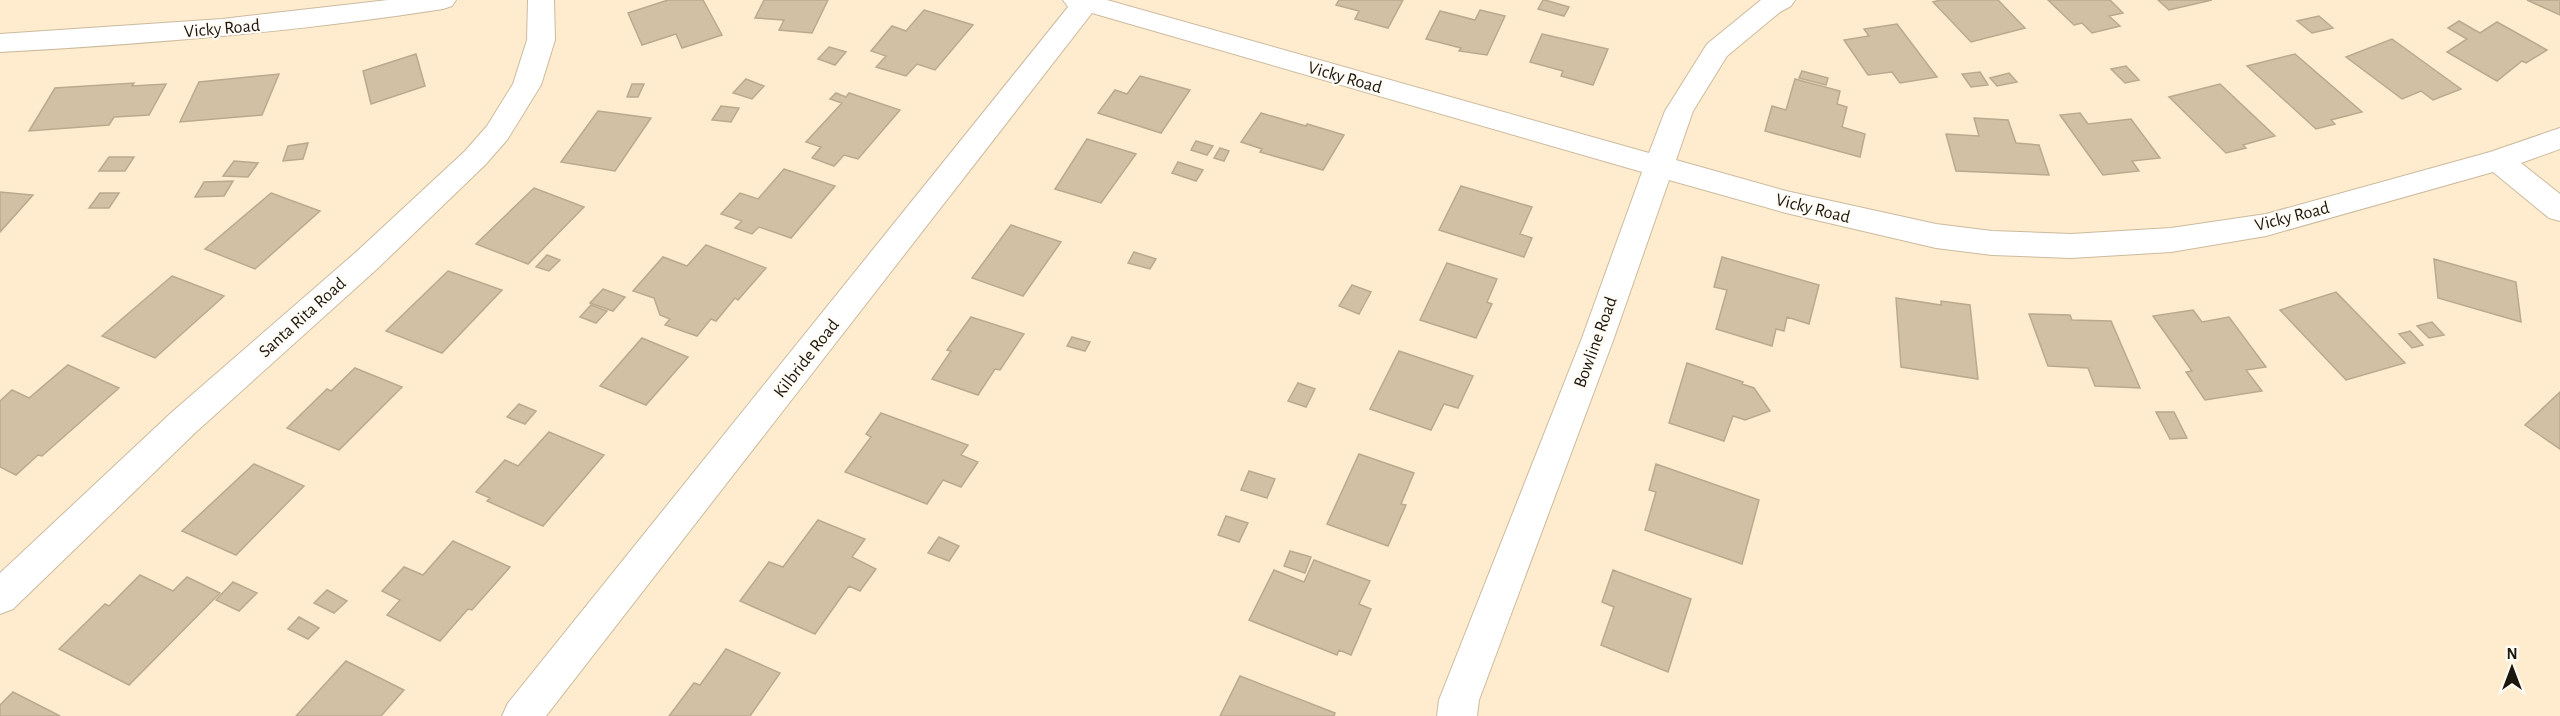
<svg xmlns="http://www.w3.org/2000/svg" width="2560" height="716" viewBox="0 0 2560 716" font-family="'Alegreya Sans',sans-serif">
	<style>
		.building { fill: #d2c0a4; stroke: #bba98e; stroke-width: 1.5 }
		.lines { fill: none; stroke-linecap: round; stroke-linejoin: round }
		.street-casing { stroke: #ccba9e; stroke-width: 2 }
		.street { fill: #fff; fill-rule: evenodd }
		.labels { text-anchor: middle; stroke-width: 4.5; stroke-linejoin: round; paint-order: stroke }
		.street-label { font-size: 18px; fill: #1d160c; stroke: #fffbf5 }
	</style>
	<rect width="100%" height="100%" fill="#ffecce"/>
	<path class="building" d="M668,0H703L722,35L682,48L676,34L642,45L628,13Z
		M764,0H828L812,33L779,30L784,20L755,18Z
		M1339,0H1403L1388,28L1355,19L1359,11L1336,5Z
		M1543,0H1545L1569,7L1564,16L1538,9Z
		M1940,0H1998L2025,28L1971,42L1933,2Z
		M2048,0H2110L2123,13L2109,16L2120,26L2092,33L2082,23L2074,25Z
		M2158,0H2212L2169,10Z
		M2527,0H2560V15Z
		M924,10L973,25L935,70L917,64L906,76L876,67L886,56L871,51L892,26L906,31Z
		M1480,10L1505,16L1487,55L1459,51L1461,48L1426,39L1440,11L1475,20Z
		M2319,16L2333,28L2312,33L2297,21Z
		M2459,21L2480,33L2497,22L2547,50L2526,63L2522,61L2497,81L2447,52L2467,39L2448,28Z
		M1897,24L1937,77L1900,83L1892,72L1868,75L1844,40L1869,36L1864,29Z
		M1542,34L1608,49L1593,85L1561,76L1563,71L1530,62Z
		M2392,39L2461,89L2433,100L2421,91L2402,99L2346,57Z
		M829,47L846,52L835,65L818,59Z
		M416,54L425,86L371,104L363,71Z
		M2295,54L2362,112L2331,120L2335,124L2316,129L2247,66Z
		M2126,66L2139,80L2125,83L2111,69Z
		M1802,71L1828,78L1826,85L1799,78Z
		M1980,72L1988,85L1971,87L1962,74Z
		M2009,73L2017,82L1997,86L1990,78Z
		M279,74L262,115L180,122L199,82Z
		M1140,76L1190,90L1161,133L1098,113L1115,90L1127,94Z
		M746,79L764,86L752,99L733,93Z
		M1795,79L1840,91L1837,104L1847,107L1842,127L1865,134L1860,157L1765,131L1772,106L1786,110Z
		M134,83L132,86L166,84L149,115L114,117L109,125L29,131L55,88Z
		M632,84H644L638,97H627Z
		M2220,84L2275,136L2243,145L2246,148L2226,153L2169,97Z
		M836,93L846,97L849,93L900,110L858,159L844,155L834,166L812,158L821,147L806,142L842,103L830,99Z
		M721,106L739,108L731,122L712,120Z
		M598,111L651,118L615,171L561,162Z
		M1261,113L1306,126L1307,124L1344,135L1323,170L1260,152L1262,149L1241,142Z
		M2080,113L2088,124L2131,119L2160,158L2132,161L2139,171L2103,175L2060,115Z
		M1974,118L2008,120L2016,143L2039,145L2049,175L1956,171L1946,134L1979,136Z
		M1087,139L1136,154L1101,203L1055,189Z
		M1196,141L1213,146L1207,155L1191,150Z
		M308,143L303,159L283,161L288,146Z
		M1220,148L1229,151L1224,161L1214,158Z
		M109,157H134L125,171H99Z
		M234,161L258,163L248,177L223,176Z
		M1178,162L1203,170L1196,181L1172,173Z
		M784,169L835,186L791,238L759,227L752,234L735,228L742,221L721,214L740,193L758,199Z
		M233,181L224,196L195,197L204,182Z
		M1461,186L1532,207L1520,234L1532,238L1524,257L1439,230Z
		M534,188L584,207L528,264L476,244Z
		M0,192L33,195L0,232Z
		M100,193H119L109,208H89Z
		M271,193L320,211L255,269L205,249Z
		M1011,225L1061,242L1023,296L972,278Z
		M706,245L766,268L738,300L735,298L716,321L711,319L697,336L665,325L670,319L660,315L654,298L633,291L663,257L687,266Z
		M1134,252L1156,259L1150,269L1128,263Z
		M547,255L560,260L549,271L536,267Z
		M1722,257L1819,285L1809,324L1787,317L1784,331L1776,329L1772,346L1716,329L1727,290L1714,287Z
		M2434,259L2516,282L2521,322L2438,298Z
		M1447,263L1497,279L1487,302L1492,304L1476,338L1420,320Z
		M448,271L502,290L442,353L386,331Z
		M172,276L224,296L155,358L102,336Z
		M1352,285L1371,292L1359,314L1339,306Z
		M603,289L625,297L613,311L590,303Z
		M2336,292L2405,363L2346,380L2280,310Z
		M1896,298L1941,305V301L1970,305L1978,379L1901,367Z
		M591,305L607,311L596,323L580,317Z
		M2193,310L2202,322L2229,317L2266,367L2246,370L2262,391L2205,400L2186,372L2192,371L2153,316Z
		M2029,314L2070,315L2072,320L2111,321L2140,388L2095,386L2088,368L2048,366Z
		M971,317L1024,334L1000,370L995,369L978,395L932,379L951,351L947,350Z
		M2432,322L2444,335L2429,338L2417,326Z
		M2410,331L2423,345L2412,348L2399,334Z
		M1072,337L1090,342L1085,351L1067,346Z
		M642,338L688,357L646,405L600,386Z
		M1399,351L1473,376L1458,408L1444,404L1431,430L1370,409Z
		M1687,363L1743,382L1742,384L1754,388L1770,411L1745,420L1733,416L1724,441L1669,423Z
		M68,365L119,388L42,456L38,455L16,475L0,467V401L12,390L29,398Z
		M355,368L402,387L339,450L287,428L327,389L331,391Z
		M1298,383L1315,389L1306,407L1288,401Z
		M2560,392V449L2525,425Z
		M519,404L536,411L525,424L507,417Z
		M2156,412H2174L2187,438L2170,439Z
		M881,413L968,445L961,455L978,462L961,487L943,480L927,504L845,472L871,437L866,434Z
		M549,432L604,455L543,526L487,501L490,498L476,492L505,460L518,466Z
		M1359,454L1414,473L1401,504L1406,505L1388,546L1327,524Z
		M254,464L304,486L236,555L182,531Z
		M1656,464L1759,500L1742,564L1645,530L1656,492L1649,490Z
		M1249,471L1275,479L1267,498L1241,490Z
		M1226,516L1248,523L1239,542L1218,535Z
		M818,520L865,539L852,557L876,569L860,591L849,586L815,634L740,601L769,562L783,567Z
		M939,537L959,546L949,561L928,553Z
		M453,541L510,567L472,610L468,609L440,641L387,615L400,600L382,591L404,567L423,575Z
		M1290,551L1311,557L1305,573L1284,566Z
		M1314,560L1370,581L1359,604L1371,609L1351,655L1339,650L1337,655L1249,620L1274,570L1304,582Z
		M1613,570L1691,599L1668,672L1601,645L1614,607L1602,602Z
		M140,575L173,591L187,577L220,593L129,685L59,649L105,604L109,606Z
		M233,582L257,593L239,611L216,600Z
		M327,590L347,601L334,613L314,603Z
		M299,617L319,628L308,639L288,629Z
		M726,649L780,673L750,716H669L694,683L700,685Z
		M346,661L404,690L381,716H296Z
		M1240,676L1335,713L1334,716H1220Z
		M13,692L60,716H0V705Z"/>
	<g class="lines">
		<defs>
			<path id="street" d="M388,0H456L452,6L443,9C296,32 148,44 0,52V34L222,19Z
				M528,0H554L555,40L541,85L507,140L485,165L377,269L196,432L13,609L0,614V573L172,412L355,253L465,151L487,126L513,84L527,40Z
				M1063,0H1107L1649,153L1665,111L1707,44L1761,0H1795L1791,6L1780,12L1727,56L1693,111L1676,160L1786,191L1936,224L1992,231L2071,234L2171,228L2266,214L2490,152L2560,128V149L2521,163L2560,194V221L2549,218L2493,172L2266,236L2171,252L2071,258L1992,255L1936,248L1786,213L1669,180L1614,338L1479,700L1477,716H1437L1439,700L1582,338L1642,172L1092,13L546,716H502L508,703L1068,7Z"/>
		</defs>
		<use href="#street" class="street-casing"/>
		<use href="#street" class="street"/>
	</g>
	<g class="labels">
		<g class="street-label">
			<text transform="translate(222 28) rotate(-5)" y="6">Vicky Road</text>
			<text transform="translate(1345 77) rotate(16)" y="6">Vicky Road</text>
			<text transform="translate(1813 208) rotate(14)" y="6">Vicky Road</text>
			<text transform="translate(2292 216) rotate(-14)" y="6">Vicky Road</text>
			<text transform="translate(302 317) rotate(-42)" y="6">Santa Rita Road</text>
			<text transform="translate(1595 342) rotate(-70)" y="6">Bowline Road</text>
			<text transform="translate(806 358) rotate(-52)" y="6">Kilbride Road</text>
		</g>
	</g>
	<g transform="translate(2512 668)" stroke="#fffbf5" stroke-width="4.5" paint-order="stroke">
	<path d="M0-4.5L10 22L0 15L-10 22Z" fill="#1d160c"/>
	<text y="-9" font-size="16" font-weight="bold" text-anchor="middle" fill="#1d160c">N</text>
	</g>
</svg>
